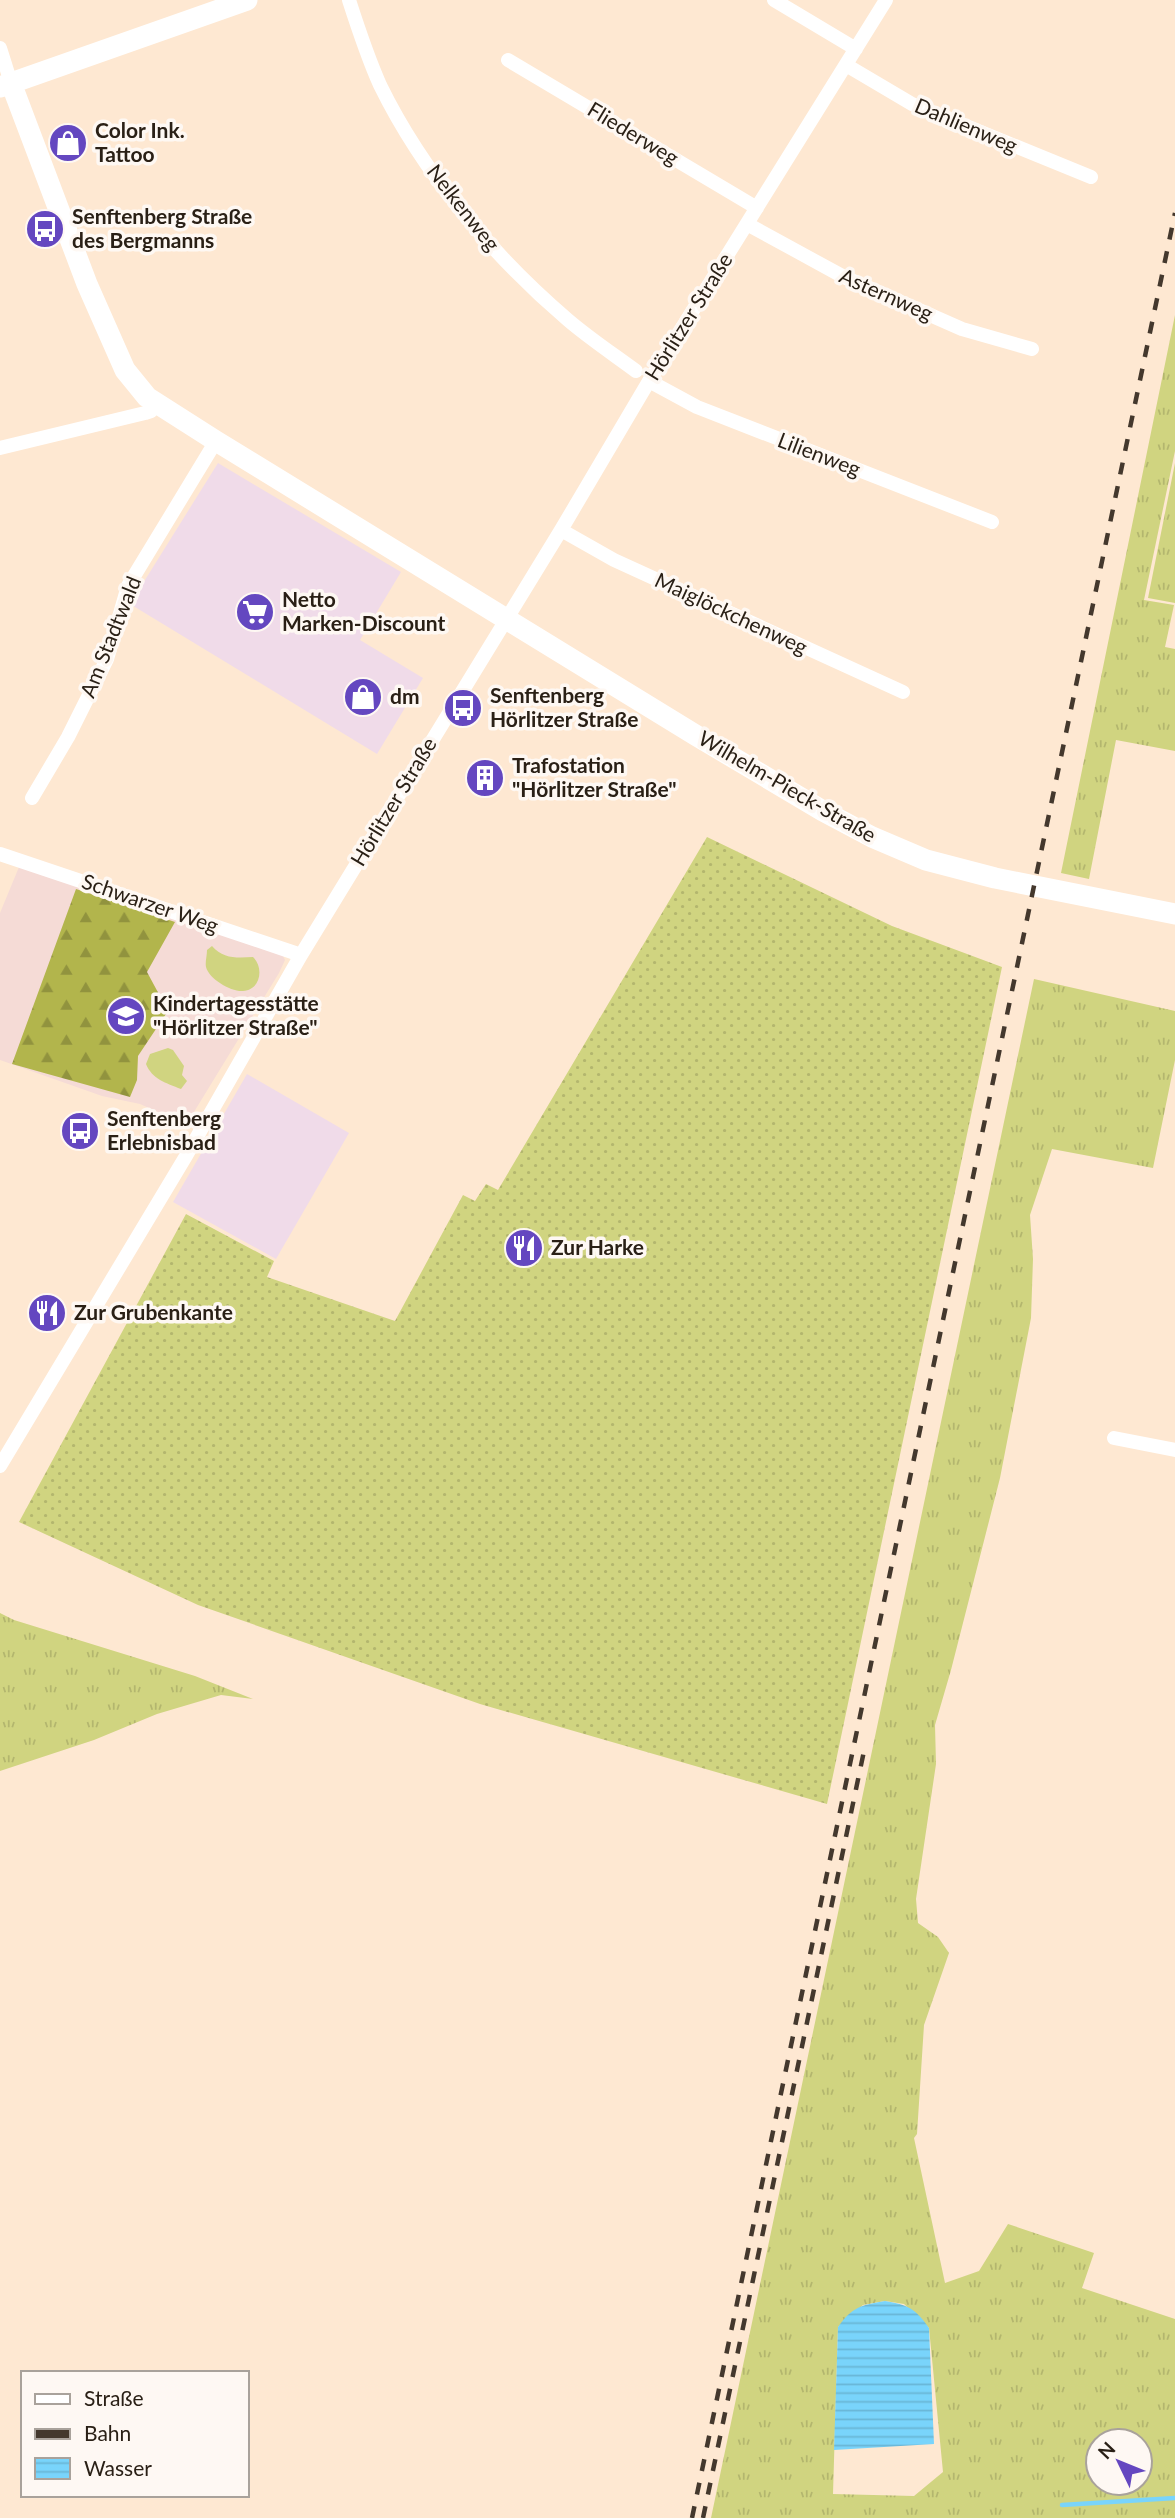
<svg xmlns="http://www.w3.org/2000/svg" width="1175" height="2518" viewBox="0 0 1175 2518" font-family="Lato,sans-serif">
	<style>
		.commercial { fill: #f0dbe9 }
		.education { fill: #f5dbd6 }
		.grass { fill: url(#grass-tufts); fill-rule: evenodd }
		.forest { fill: url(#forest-firs) }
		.park { fill: #d0d480 }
		.garden { fill: url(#garden-dots) }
		.water { fill: url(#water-rules) }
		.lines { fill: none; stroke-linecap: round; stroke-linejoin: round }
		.stream { stroke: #79d4fb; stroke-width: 4.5 }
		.minor { stroke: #fff; stroke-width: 14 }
		.secondary { stroke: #fff; stroke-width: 21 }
		.rail { stroke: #44382d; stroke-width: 4.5; stroke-dasharray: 12 12; stroke-linecap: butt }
		.labels { text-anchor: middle; stroke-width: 7; stroke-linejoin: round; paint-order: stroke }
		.street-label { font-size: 21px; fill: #2a2016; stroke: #fef8f3 }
		.poi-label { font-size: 21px; font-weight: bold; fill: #2a2016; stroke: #fef8f3; text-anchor: start }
	</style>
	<defs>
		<pattern id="grass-tufts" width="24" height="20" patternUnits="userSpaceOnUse" patternTransform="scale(1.75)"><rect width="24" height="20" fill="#d0d480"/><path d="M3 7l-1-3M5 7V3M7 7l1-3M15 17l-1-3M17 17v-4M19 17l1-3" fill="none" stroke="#b3b66e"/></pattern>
		<pattern id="forest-firs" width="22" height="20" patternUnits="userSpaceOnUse" patternTransform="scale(1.75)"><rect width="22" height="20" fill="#b2b54c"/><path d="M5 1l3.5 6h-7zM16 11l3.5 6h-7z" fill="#91933e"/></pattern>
		<pattern id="garden-dots" width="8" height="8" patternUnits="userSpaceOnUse" patternTransform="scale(1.75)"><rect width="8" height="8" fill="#d0d480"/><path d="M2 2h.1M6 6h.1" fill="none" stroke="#b3b66e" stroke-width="1.8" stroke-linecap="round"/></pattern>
		<pattern id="water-rules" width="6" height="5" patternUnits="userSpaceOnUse" patternTransform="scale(1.75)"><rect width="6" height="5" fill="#79d4fb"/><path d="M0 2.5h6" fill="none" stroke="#69b6d6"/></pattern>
	</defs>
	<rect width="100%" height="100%" fill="#fee8d2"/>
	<path class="commercial" d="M218,463L401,572L360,640L423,678L377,754L130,604Z
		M247,1074L349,1133L276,1259L173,1202Z"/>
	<path class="education" d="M19,867L282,954L285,960L279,973L186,1125L140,1104L102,1096L0,1060V913Z"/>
	<path class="grass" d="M1175,315V451L1144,600L1174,605L1165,647L1175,649V751L1116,740L1089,879L1061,873Z
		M1175,463V603L1148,598Z
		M1034,979L1175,1011V1060L1153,1168L1052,1149L1030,1215L1033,1259L1031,1318L1000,1478L951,1670L935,1725L936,1764L916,1899L918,1923L938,1937L949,1953L924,2025L917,2134L914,2138L945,2283L979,2271L1008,2224L1094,2253L1082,2288L1175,2319V2518H711ZM885,2301L904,2304L929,2328L943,2472L914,2496L833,2494L838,2327L863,2305ZM1098,2441H1140V2483H1098Z
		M0,1613L14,1620L195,1676L253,1699L221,1695L157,1714L94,1740L0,1771Z"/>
	<path class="forest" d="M76,889L175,922L147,972L168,1011L138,1056L137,1080L130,1097L12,1064Z"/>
	<path class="park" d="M212,946C223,959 237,958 253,957C264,967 261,990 243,991C231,992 209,979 206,967C205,962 207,956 207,950Z
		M168,1048L173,1050L184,1066L182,1075L187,1081L181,1089C166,1083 152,1079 146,1064L150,1054Z"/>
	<path class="garden" d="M707,837L892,926L1002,967L827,1804L480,1704L198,1605L19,1522L186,1214L274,1261L267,1277L395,1321L463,1195L475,1201L486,1184L498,1190Z"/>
	<path class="water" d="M885,2301C908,2305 915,2308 929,2328L934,2444L834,2450L838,2327C852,2307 861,2305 885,2301Z"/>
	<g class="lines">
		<path class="stream" d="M1062,2505L1175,2498"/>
		<path class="minor" d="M349,0C358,28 368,58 380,85C423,173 494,257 568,320C589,338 613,354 636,371
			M774,0L856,49
			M0,48L11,83
			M508,60L757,208
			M846,65L912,104L1091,177
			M747,224L844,277L962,329L1032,349
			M649,381L697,407L992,522
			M0,448L145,413L151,411L157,403
			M561,530L614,560L903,692
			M32,798L68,737L107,659L128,586L216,441
			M0,854L301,955
			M1114,1438L1175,1450
			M0,1466L186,1156L301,955L561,530L649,381L886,0"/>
		<path class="secondary" d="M11,83L87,284L125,370L147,397L216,441L697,736L823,811L872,837L926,860L995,878L1175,914
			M0,87L247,0"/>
		<path class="rail" d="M692,2518L1175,213
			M703,2518L864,1751"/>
	</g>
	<defs>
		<symbol id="shop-disc" viewBox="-11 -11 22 22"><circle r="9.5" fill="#6447c0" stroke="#fef8f3"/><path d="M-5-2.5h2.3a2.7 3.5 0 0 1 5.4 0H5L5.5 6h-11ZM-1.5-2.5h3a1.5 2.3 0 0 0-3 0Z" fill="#fff"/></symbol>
		<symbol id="bus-disc" viewBox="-11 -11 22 22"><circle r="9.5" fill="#6447c0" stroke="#fef8f3"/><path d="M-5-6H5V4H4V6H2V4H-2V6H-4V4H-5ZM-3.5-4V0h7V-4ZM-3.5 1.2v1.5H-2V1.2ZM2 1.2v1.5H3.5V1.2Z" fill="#fff"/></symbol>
		<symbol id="supermarket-disc" viewBox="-11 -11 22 22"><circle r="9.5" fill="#6447c0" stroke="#fef8f3"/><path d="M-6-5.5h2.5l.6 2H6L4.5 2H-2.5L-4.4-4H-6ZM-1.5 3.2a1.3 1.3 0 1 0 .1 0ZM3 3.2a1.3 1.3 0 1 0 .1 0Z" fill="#fff"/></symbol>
		<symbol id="building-disc" viewBox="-11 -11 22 22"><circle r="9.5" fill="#6447c0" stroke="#fef8f3"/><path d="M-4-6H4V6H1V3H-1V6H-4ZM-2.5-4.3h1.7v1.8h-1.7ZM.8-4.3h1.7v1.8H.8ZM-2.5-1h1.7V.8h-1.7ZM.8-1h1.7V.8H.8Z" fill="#fff"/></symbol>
		<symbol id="school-disc" viewBox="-11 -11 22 22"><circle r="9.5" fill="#6447c0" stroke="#fef8f3"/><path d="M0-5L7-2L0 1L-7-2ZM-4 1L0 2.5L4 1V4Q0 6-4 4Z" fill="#fff"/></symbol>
		<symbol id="restaurant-disc" viewBox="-11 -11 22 22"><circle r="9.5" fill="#6447c0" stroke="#fef8f3"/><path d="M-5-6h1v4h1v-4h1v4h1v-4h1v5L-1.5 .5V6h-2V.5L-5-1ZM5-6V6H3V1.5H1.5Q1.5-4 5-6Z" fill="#fff"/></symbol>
	</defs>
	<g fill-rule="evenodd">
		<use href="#shop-disc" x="46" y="121" width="44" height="44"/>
		<use href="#bus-disc" x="23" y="207" width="44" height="44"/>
		<use href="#supermarket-disc" x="233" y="590" width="44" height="44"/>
		<use href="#shop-disc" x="341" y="675" width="44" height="44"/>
		<use href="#bus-disc" x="441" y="686" width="44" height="44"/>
		<use href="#building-disc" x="463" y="756" width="44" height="44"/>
		<use href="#school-disc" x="104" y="994" width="44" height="44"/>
		<use href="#bus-disc" x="58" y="1109" width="44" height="44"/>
		<use href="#restaurant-disc" x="502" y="1226" width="44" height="44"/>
		<use href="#restaurant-disc" x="25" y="1291" width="44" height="44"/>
	</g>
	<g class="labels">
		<g class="street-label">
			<text transform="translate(966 126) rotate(23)" y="7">Dahlienweg</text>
			<text transform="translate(633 134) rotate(31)" y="7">Fliederweg</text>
			<text transform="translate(463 208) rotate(52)" y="7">Nelkenweg</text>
			<text transform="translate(886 295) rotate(24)" y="7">Asternweg</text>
			<text transform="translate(689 317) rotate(-58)" y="7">Hörlitzer Straße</text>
			<text transform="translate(819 455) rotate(21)" y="7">Lilienweg</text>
			<text transform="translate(731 614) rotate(25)" y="7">Maiglöckchenweg</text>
			<text transform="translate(111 637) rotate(-68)" y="7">Am Stadtwald</text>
			<text transform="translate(787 787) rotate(30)" y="7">Wilhelm-Pieck-Straße</text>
			<text transform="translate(394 802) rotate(-59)" y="7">Hörlitzer Straße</text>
			<text transform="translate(150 904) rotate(19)" y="7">Schwarzer Weg</text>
		</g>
		<g class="poi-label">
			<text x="95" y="138">Color Ink.<tspan x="95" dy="24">Tattoo</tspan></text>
			<text x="72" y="224">Senftenberg Straße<tspan x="72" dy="24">des Bergmanns</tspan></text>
			<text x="282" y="607">Netto<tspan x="282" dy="24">Marken-Discount</tspan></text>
			<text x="490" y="703">Senftenberg<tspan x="490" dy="24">Hörlitzer Straße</tspan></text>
			<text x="390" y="704">dm</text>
			<text x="512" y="773">Trafostation<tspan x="512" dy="24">"Hörlitzer Straße"</tspan></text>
			<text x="153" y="1011">Kindertagesstätte<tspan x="153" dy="24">"Hörlitzer Straße"</tspan></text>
			<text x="107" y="1126">Senftenberg<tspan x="107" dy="24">Erlebnisbad</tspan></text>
			<text x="551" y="1255">Zur Harke</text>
			<text x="74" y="1320">Zur Grubenkante</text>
		</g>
	</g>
	<rect x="21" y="2371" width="228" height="126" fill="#fef8f3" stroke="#a9a29b" stroke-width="2"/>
	<rect x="35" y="2394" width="35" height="10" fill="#ffffff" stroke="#a9a29b" stroke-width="2"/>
	<text x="84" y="2406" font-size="21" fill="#2a2016">Straße</text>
	<rect x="35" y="2429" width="35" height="10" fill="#44382d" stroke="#a9a29b" stroke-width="2"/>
	<text x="84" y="2441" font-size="21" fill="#2a2016">Bahn</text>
	<rect x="35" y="2458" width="35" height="21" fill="url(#water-rules)" stroke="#a9a29b" stroke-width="2"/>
	<text x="84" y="2476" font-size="21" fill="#2a2016">Wasser</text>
	<g transform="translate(1119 2462) rotate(313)"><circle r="33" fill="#fef8f3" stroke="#a9a29b" stroke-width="2"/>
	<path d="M0-5L12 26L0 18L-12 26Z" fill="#6447c0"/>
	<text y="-10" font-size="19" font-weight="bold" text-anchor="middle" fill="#2a2016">N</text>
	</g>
</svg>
